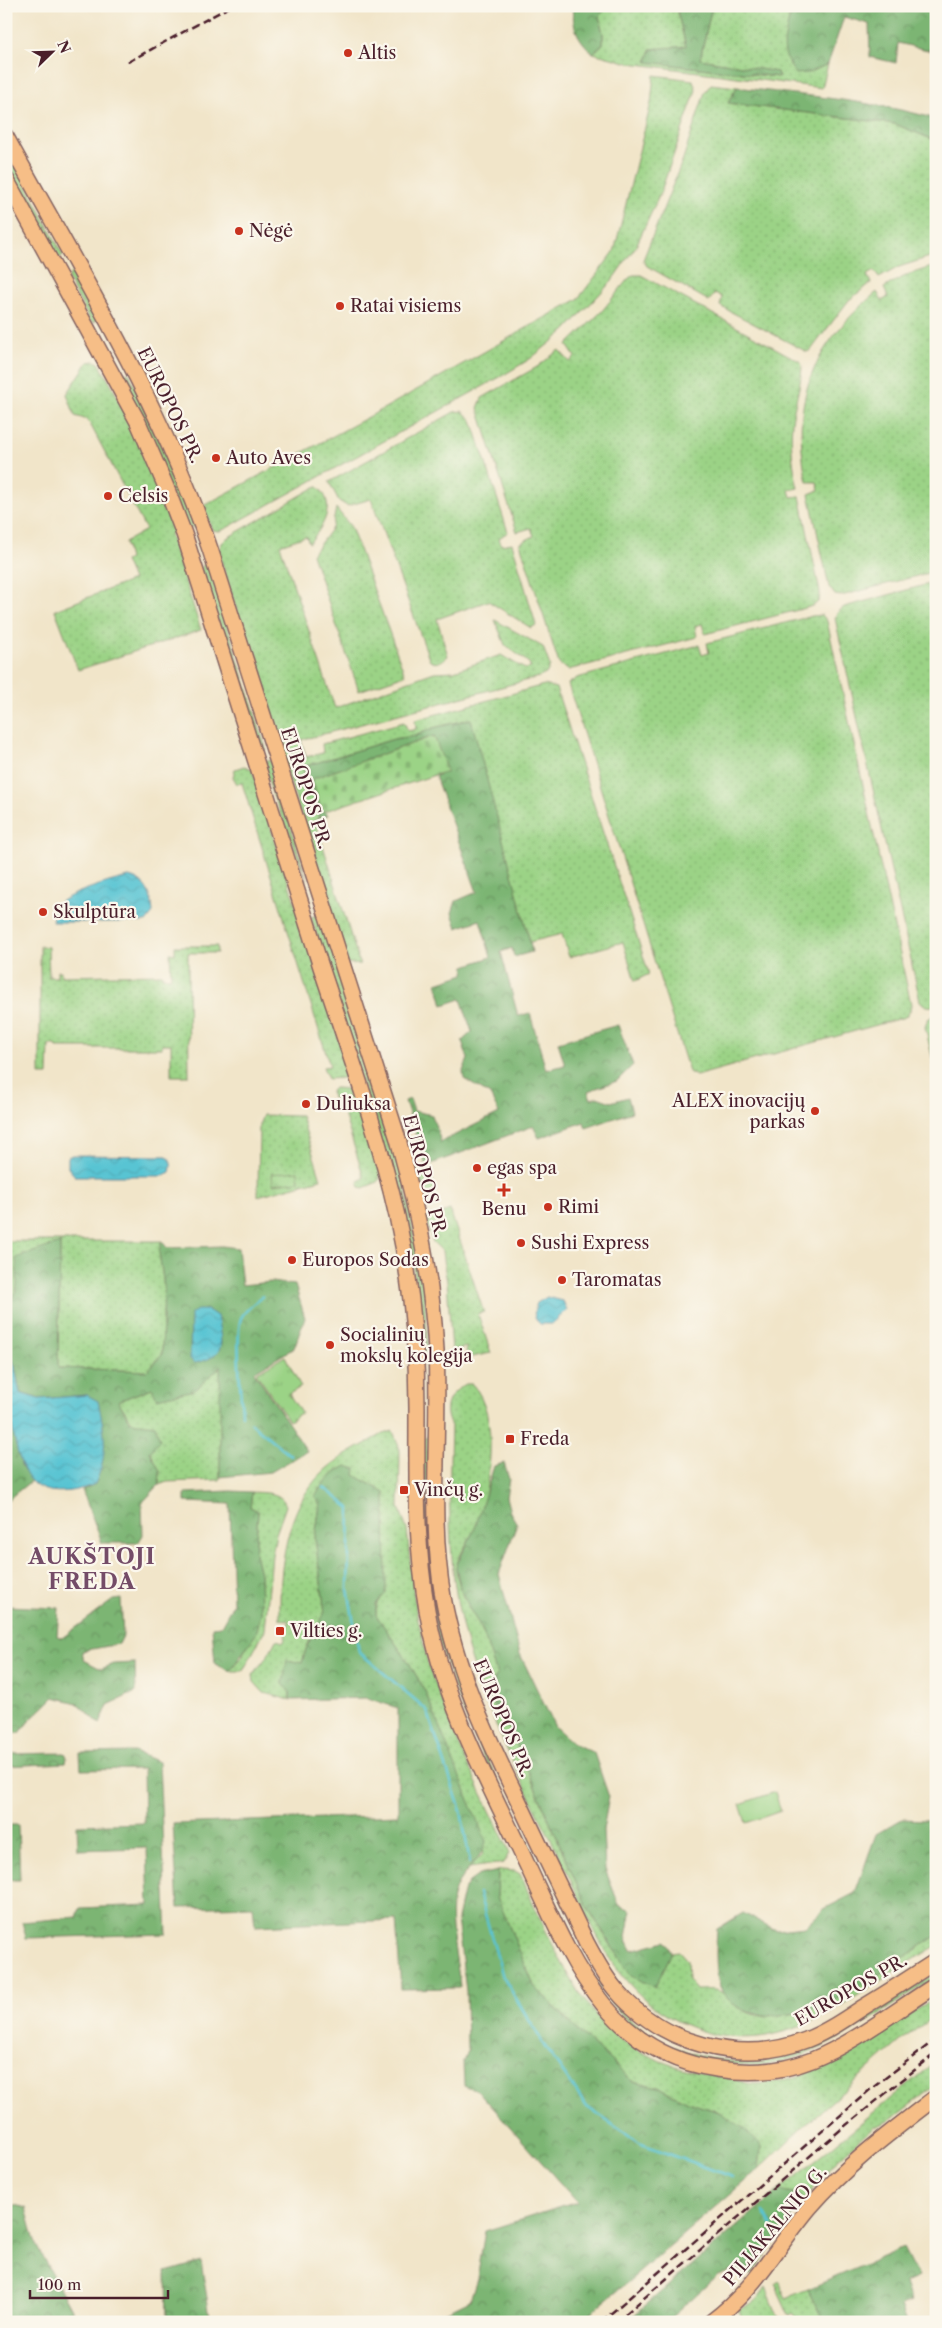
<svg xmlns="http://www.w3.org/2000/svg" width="942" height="2328" viewBox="0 0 942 2328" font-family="'Libre Caslon Text',serif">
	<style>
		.grass { fill: url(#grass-dots); stroke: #727958 }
		.forest { fill: url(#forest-crowns); stroke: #636a4f }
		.cemetery { fill: url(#cemetery-stones); stroke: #727958 }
		.park { fill: url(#park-tufts); stroke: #727958 }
		.pitch { fill: #9bd386; stroke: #727958 }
		.water { fill: url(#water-waves); stroke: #52727f }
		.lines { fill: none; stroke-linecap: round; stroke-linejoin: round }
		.stream { stroke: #59c4d3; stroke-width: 2.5 }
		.primary-casing { stroke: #846462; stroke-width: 18 }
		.primary { stroke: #f6be87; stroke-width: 15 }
		.rail { stroke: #4a1f2b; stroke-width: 2.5; stroke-dasharray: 8 4; stroke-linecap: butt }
		.poi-dot { fill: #c8321e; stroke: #fbf7ec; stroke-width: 2 }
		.labels { text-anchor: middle; stroke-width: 4.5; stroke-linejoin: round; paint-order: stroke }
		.poi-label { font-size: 18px; fill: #4a1f2b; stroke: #fbf7ec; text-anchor: start }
		.street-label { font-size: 18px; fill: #4a1f2b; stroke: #fbf7ec }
		.district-label { font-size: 22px; font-weight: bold; letter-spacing: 1px; fill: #744c68; stroke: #fbf7ec }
	</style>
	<defs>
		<pattern id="grass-dots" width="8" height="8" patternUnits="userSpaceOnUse" patternTransform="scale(1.25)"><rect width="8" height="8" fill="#9bd386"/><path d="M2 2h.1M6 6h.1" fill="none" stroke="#87b574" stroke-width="1.8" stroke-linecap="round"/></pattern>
		<pattern id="forest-crowns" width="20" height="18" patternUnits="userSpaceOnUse" patternTransform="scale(1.25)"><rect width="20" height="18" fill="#7cb573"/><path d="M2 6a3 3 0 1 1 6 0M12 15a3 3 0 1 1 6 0" fill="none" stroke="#68935f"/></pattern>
		<pattern id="cemetery-stones" width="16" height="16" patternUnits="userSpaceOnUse" patternTransform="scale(1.25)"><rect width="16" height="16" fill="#9bd386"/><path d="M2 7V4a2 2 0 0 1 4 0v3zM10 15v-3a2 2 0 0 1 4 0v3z" fill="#87b574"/></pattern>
		<pattern id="park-tufts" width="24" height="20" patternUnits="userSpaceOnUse" patternTransform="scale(1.25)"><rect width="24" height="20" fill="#9bd386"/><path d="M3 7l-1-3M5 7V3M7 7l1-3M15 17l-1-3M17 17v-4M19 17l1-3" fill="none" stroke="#87b574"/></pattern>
		<pattern id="water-waves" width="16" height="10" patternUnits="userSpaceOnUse" patternTransform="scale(1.25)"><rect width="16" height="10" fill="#59c4d3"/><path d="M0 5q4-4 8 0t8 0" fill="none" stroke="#4fa8b5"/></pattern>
	</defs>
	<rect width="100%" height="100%" fill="#fbf7ec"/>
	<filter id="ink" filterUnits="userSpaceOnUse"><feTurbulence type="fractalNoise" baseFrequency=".02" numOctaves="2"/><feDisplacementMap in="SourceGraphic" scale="10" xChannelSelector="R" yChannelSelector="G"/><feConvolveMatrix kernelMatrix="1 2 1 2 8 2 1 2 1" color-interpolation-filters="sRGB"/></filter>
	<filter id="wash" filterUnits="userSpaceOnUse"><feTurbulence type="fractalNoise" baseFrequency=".0096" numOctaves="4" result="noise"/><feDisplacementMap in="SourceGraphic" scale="20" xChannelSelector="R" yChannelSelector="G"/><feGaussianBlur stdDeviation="1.12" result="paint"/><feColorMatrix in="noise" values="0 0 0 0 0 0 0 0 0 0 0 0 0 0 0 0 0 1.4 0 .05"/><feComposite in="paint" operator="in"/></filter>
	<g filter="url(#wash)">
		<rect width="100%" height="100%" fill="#f1e5c9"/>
		<path class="grass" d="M609,6H663L677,10L686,47L651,49L648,62L778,77L777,72L700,59L712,6H791L790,12L808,73L828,64L822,88L629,63L593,53L603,44V34L599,16Z
			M654,75L693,80L696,90L660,194L636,246L610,283L565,331L530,359L502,376L225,529L219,531L212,530L203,506L374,414L578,299L614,252L651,103Z
			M711,84L737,87L728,103L895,124L936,141V255L899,267L879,278L874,271L867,275L871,283L849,300L811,350L807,352L720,306L722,297L715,293L709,301L647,266L643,260L683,159L705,92Z
			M6,145L63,255L60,258L55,257L6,167Z
			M936,266V571L841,596L835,595L829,587L809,494L819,490L817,482H807C789,399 813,345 877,292L882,301L888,297L884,288C900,277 917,271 936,266Z
			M71,273L75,274L99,318L95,322H91L68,280V277Z
			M633,275H641L801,362C805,372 793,408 792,423C790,444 793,467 798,488L789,490L791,497L800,496L820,592C820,603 816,605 806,608L705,634L702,624L695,626L697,637L568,670L559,664L520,543L534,536L531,528L517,532L478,408L482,398L537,367L559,350L570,362L575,357L567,345L602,311L628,279Z
			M95,361L99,363L125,410L177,531L170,534L201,630L78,670L55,610L133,580L125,561L129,559L125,542L146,530L88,420L75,416L67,394L88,362Z
			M124,372L129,373L197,526L187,529L122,379Z
			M462,411L472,420L508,532L499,538L501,545L512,543L536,625L531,628L488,601L437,619L448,656C442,661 437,665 430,661L371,499L347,506L339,501L329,482L454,412Z
			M317,486C338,504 323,527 309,543L306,536L280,545L335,708L434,672L454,671L501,655L525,669L531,668L529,663L505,645L495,620L543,647L550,666L546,674L539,677L301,740L306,757L323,753L322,744L404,722L408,731L416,729L415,720L544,685L556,688L649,974L635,981L623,942L569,957L562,934L530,942L470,719L433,728L415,736L394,739L303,767L320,818L315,820L360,965L347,963L218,551L222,543L227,538Z
			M336,508L351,527L405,675L359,691L312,554L332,528Z
			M204,564H208L266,749L263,750L260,749L201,569Z
			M936,582V1005C929,1008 924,1006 920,1001L835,618L837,613L844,607Z
			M822,615L827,621L911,1004L910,1011L905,1017L696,1076L689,1072L568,684L577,678L699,645L702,655L709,653L707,643L812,616Z
			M267,760L271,761L307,880L273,795L263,764Z
			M244,766L252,769L348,1067V1074L342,1078L328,1079L323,1067L330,1066L242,783L237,784L233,777L235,769Z
			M321,914L403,1176L424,1288L429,1364L425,1365L423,1319L404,1221L311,917Z
			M40,946L48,947L49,977H57V971H61V976L162,974V977H171L170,953L175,954V946H217V953H188L189,1076H171V1044H162V1048H57L56,1045H49L48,1075H40Z
			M936,1014V1073L925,1027L928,1019Z
			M334,1088L351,1089L357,1096L381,1174L378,1182L363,1188L360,1187L358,1181L364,1178L339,1098H332L331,1091Z
			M263,1115L301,1116L321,1179L258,1196L259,1125Z
			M426,1166C430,1175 438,1188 434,1199L426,1202L421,1199L413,1170Z
			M450,1210L483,1310L484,1312L478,1314L491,1353L467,1358L466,1347L452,1351L447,1282L443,1260L442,1251L433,1242L426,1222V1218L432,1214L433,1216Z
			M6,1241H162L159,1252L164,1286L162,1355L147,1371L58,1368L60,1243L18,1288L14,1299L6,1306Z
			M221,1367L220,1480L167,1482L159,1485C160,1455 134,1426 118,1401L152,1388Z
			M466,1384H472C501,1413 490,1492 476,1527C471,1537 456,1559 456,1569C458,1591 471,1609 481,1628C488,1642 492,1660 497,1675L489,1688L495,1707L506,1720L586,1905L614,1950L655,1986L672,1952L679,1951L687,1960L688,1980L696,1990C705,1990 715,1988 723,1993C735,2000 741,2013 757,2015C821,2023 885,1968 936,1936V1946C913,1960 890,1974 868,1989C824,2017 781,2043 728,2037C692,2032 657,2014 633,1988C601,1954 583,1905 563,1864C528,1792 481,1707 463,1629C447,1563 449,1494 451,1426C441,1408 449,1393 466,1384Z
			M393,1431L400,1450L399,1507L407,1530L415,1605L429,1668L465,1759L508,1848L509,1853L504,1863L469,1868L483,1854L425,1691L409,1663L376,1615L385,1493L354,1475L356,1469H339L319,1489L315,1497L320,1505L315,1538L325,1612L307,1646L302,1663L287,1660L290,1700L264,1693L254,1682L253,1675L268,1655L276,1640L284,1642L289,1621L280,1619C279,1569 285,1506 325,1470C342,1455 364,1445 383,1434Z
			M428,1436C426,1508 426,1569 443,1640C461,1714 499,1782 532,1850C559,1908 582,1978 632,2021C663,2048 704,2060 745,2062C814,2064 880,2008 936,1973V1977C887,2007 821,2060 763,2065C718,2068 661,2054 627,2021C578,1972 553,1902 523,1840C496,1784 468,1729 449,1670C445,1658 440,1646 437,1633C423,1570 425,1503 423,1439Z
			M252,1492C264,1493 282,1491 286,1506L276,1534L272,1555L265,1630L243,1671H230L242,1657L261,1614L260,1574L255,1554L258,1511L250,1507Z
			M501,1870L515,1871L520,1874C543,1924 577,2009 622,2040C650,2060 684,2070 717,2076C727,2077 736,2080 746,2083C763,2087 794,2078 809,2072C855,2054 895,2023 936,1997V2015L903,2039L807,2123L759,2169L761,2146L719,2112L690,2103L658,2087L633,2081L577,2030L534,1986L497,1897L498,1871Z
			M936,2061V2085L889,2121L874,2127L836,2161L804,2200L798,2194L779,2190Z
			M779,2282L786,2298L808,2289L824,2322H797L793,2314L789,2315L775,2284Z
			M766,2287L780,2321L743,2322L739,2310L756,2301Z"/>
		<path class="forest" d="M574,6H609L599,16L603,34V44L593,53C578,40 571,26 574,6Z
			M663,6H712L700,59L777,72L779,77L647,62L651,49L686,46L677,10Z
			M791,6H936V52L898,43L896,63L870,57L869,24L844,17L828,64L808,73L796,74C775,48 788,35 791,6Z
			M737,87C803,96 872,100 936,119V141L895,124L728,103Z
			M471,719L530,942L532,952L514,957L512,948L501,952L518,1016L530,1013L546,1070L565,1065L558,1042L618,1025L633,1065L617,1081L588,1091L591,1099L597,1097L611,1102L628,1097L632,1112L586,1128L584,1122L539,1138L533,1126L426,1166L405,1101L410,1099L414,1111L432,1115L441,1142L499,1113L490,1095L464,1079L463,1071L468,1059L462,1041L472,1032L461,999L443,1005L437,983L464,974L465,966L491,957L480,920L457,928L452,913L456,901L477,892L435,776L446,772L434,736L312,779L322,812L325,811L328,815L320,818L303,767L394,739L415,736L433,728Z
			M162,1241L167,1248L222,1246L238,1248L242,1285L271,1282L295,1285L305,1318L294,1348L254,1372L307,1451L271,1472L220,1477V1367L195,1390L157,1398L152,1388L118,1401L131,1422L155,1425L160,1440L150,1452L160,1471L159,1485L142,1503L143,1535L138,1543H102L82,1490L95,1484L87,1395L39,1399L20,1393L15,1367L6,1337V1306C21,1293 17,1276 16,1258L60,1243L58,1368L147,1371L162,1355L164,1286L159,1252Z
			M6,1365L21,1465L31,1481L6,1501Z
			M504,1463L509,1479L506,1497L510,1512L517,1524L499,1574L520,1654L555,1727L573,1743L594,1753L609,1797L603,1830L605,1869L619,1905L631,1910L626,1937L632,1950L665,1941L672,1952L655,1987L631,1976L586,1905L506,1720C490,1702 485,1697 497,1675L482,1629L470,1610L465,1597L460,1588L456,1566L475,1528L494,1466Z
			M346,1466L356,1469L355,1475L385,1493L386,1593L376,1604V1615L409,1663L425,1691L486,1842C481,1859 467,1868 458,1883C443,1910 458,1958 460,1988L401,1989L396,1920L255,1926L253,1906L178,1908L173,1824L398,1815V1708L367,1698L290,1700V1692L283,1684L287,1660L302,1663L307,1646L325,1612L315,1538L320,1505L315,1497C321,1484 333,1473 346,1466Z
			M231,1491L252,1492L250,1507L258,1511L255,1554L260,1574L261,1614L256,1634L230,1671L215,1664L212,1627L221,1626L233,1604L230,1504L185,1502V1493Z
			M121,1599L123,1636L119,1644L82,1651L84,1660L101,1669L114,1664L135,1663L136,1692L108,1705L100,1724L77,1703L54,1697L29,1721L20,1733H6V1606L59,1608L57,1636L62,1638L113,1600Z
			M135,1752L159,1762L167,1934L26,1938L22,1922L77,1917L80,1908L149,1905L147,1848L78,1850L77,1825L144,1823L143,1769L81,1770L80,1753Z
			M65,1753L67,1757L66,1763L6,1766V1754Z
			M936,1817V1936C902,1958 852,1996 815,2008C786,2018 742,2022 723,1993C714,1979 716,1946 717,1929L743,1913L776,1930L805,1927L824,1909L855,1893L876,1834L902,1819L926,1820Z
			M6,1825H18L20,1880H6Z
			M498,1871L497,1897L534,1986L577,2030L633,2081L658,2087L690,2103L719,2112L745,2129L761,2146L759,2169L620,2289L579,2322H433L435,2317L470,2300L477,2278L485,2231L577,2202L479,2092L464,2085L463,2061L467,2051L466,1991L457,1919L463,1892L469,1882L479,1875Z
			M779,2190L798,2194L804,2200L751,2275L734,2269L718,2275L666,2322H626Z
			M6,2202L26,2208L36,2245L78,2322H6Z
			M903,2248L918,2277L905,2283L911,2301L901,2305L907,2322H824L808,2289Z
			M201,2262L211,2322H167L166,2272Z"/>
		<path class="cemetery" d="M434,736L447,771L322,812L312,779Z"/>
		<path class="park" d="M298,1171L299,1181L273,1184L272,1174Z
			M285,1356L301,1387L289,1394L301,1413L289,1421L256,1373Z"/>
		<path class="pitch" d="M775,1792L781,1811L746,1823L740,1804Z"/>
		<path class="water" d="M129,877C147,881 152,896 153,913L146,922H52C53,916 52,909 58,904C69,893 113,880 129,877Z
			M72,1155L167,1156C172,1161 172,1165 170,1172L162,1176H75L68,1168V1157Z
			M547,1297L563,1301L567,1310L552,1324H540C532,1317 534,1312 537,1303Z
			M197,1310H208L217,1316C222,1343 228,1356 195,1363L190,1359L191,1314Z
			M6,1337L15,1367L20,1393L39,1399L87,1395L98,1401C105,1433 109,1453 95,1484C77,1492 44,1498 30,1480C9,1454 6,1371 6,1337Z"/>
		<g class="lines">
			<path class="stream" d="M242,1415C241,1395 235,1335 241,1318C245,1309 256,1302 263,1296
				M251,1423L291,1456
				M323,1487L350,1508L348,1589L359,1652L427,1710L461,1811L470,1863
				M479,1893L503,1977L546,2048L587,2107L639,2143L732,2177
				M764,2212L772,2226"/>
		</g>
	</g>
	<g filter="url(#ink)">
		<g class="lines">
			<defs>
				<path id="primary" d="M6,137C79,271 161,403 210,549L398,1139C417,1209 432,1278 436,1350C440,1433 429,1515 443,1597C456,1671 487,1736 519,1802C541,1849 564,1895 586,1942C595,1959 604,1976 616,1990C662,2044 740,2066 806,2040C826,2032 844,2020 862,2008C887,1993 911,1977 936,1961
					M6,179L138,422L166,487L184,534C230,678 276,822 321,967C348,1049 378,1132 397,1216C411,1279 417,1343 417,1408C417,1476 415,1542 427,1610C442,1696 484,1774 521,1852C566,1945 600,2053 717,2069C750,2074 782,2072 812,2060C856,2042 896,2010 936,1985
					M711,2322C754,2291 777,2246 810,2207C846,2165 892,2131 936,2097"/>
			</defs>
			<use href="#primary" class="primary-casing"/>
			<use href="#primary" class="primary"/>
			<path class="rail" d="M128,62L231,6
				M601,2322L871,2089L936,2039
				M616,2322L845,2126L936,2053"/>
		</g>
	</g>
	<g class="poi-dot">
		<circle cx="348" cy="53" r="5"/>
		<circle cx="239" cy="231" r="5"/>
		<circle cx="340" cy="306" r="5"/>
		<circle cx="216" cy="458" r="5"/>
		<circle cx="108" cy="496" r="5"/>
		<circle cx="43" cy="912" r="5"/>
		<circle cx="306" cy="1104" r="5"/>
		<circle cx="815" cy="1111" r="5"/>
		<circle cx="477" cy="1168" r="5"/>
		<path d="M501.5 1182.5h5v5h5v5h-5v5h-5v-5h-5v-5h5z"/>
		<circle cx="548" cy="1207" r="5"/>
		<circle cx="521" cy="1243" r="5"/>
		<circle cx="292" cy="1260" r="5"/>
		<circle cx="562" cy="1280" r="5"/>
		<circle cx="330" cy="1345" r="5"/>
		<rect x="505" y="1434" width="10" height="10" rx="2.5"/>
		<rect x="399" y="1485" width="10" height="10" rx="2.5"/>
		<rect x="275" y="1626" width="10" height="10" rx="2.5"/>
	</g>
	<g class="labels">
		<g class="poi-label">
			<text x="358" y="59">Altis</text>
			<text x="249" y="237">Nėgė</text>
			<text x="350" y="312">Ratai visiems</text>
			<text x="226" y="464">Auto Aves</text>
			<text x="118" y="502">Celsis</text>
			<text x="53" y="918">Skulptūra</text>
			<text x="805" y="1107" text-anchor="end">ALEX inovacijų<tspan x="805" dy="21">parkas</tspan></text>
			<text x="316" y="1110">Duliuksa</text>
			<text x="487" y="1174">egas spa</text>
			<text x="558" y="1213">Rimi</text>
			<text x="504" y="1215" text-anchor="middle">Benu</text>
			<text x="531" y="1249">Sushi Express</text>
			<text x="302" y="1266">Europos Sodas</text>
			<text x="572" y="1286">Taromatas</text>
			<text x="340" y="1341">Socialinių<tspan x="340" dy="21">mokslų kolegija</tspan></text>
			<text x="520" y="1445">Freda</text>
			<text x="414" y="1496">Vinčų g.</text>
			<text x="290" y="1637">Vilties g.</text>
		</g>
		<g class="street-label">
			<text transform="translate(170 405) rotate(64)" y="6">EUROPOS PR.</text>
			<text transform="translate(306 788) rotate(72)" y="6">EUROPOS PR.</text>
			<text transform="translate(425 1176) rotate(75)" y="6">EUROPOS PR.</text>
			<text transform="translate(503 1718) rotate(67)" y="6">EUROPOS PR.</text>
			<text transform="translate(851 1990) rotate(-30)" y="6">EUROPOS PR.</text>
			<text transform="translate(775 2226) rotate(-50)" y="6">PILIAKALNIO G.</text>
		</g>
		<g class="district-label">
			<text x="92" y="1564">AUKŠTOJI<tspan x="92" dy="25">FREDA</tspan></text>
		</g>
	</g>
	<rect width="942" height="2328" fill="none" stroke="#fbf7ec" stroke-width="25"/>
	<g transform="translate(52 52) rotate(67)" stroke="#fbf7ec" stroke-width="4" paint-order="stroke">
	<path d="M0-4L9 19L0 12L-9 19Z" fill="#4a1f2b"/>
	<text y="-8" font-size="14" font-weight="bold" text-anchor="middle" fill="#4a1f2b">N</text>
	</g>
	<path d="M30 2290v8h138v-8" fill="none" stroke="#4a1f2b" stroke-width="2.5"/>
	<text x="38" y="2290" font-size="15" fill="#4a1f2b" stroke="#fbf7ec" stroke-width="4" paint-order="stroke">100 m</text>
</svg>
